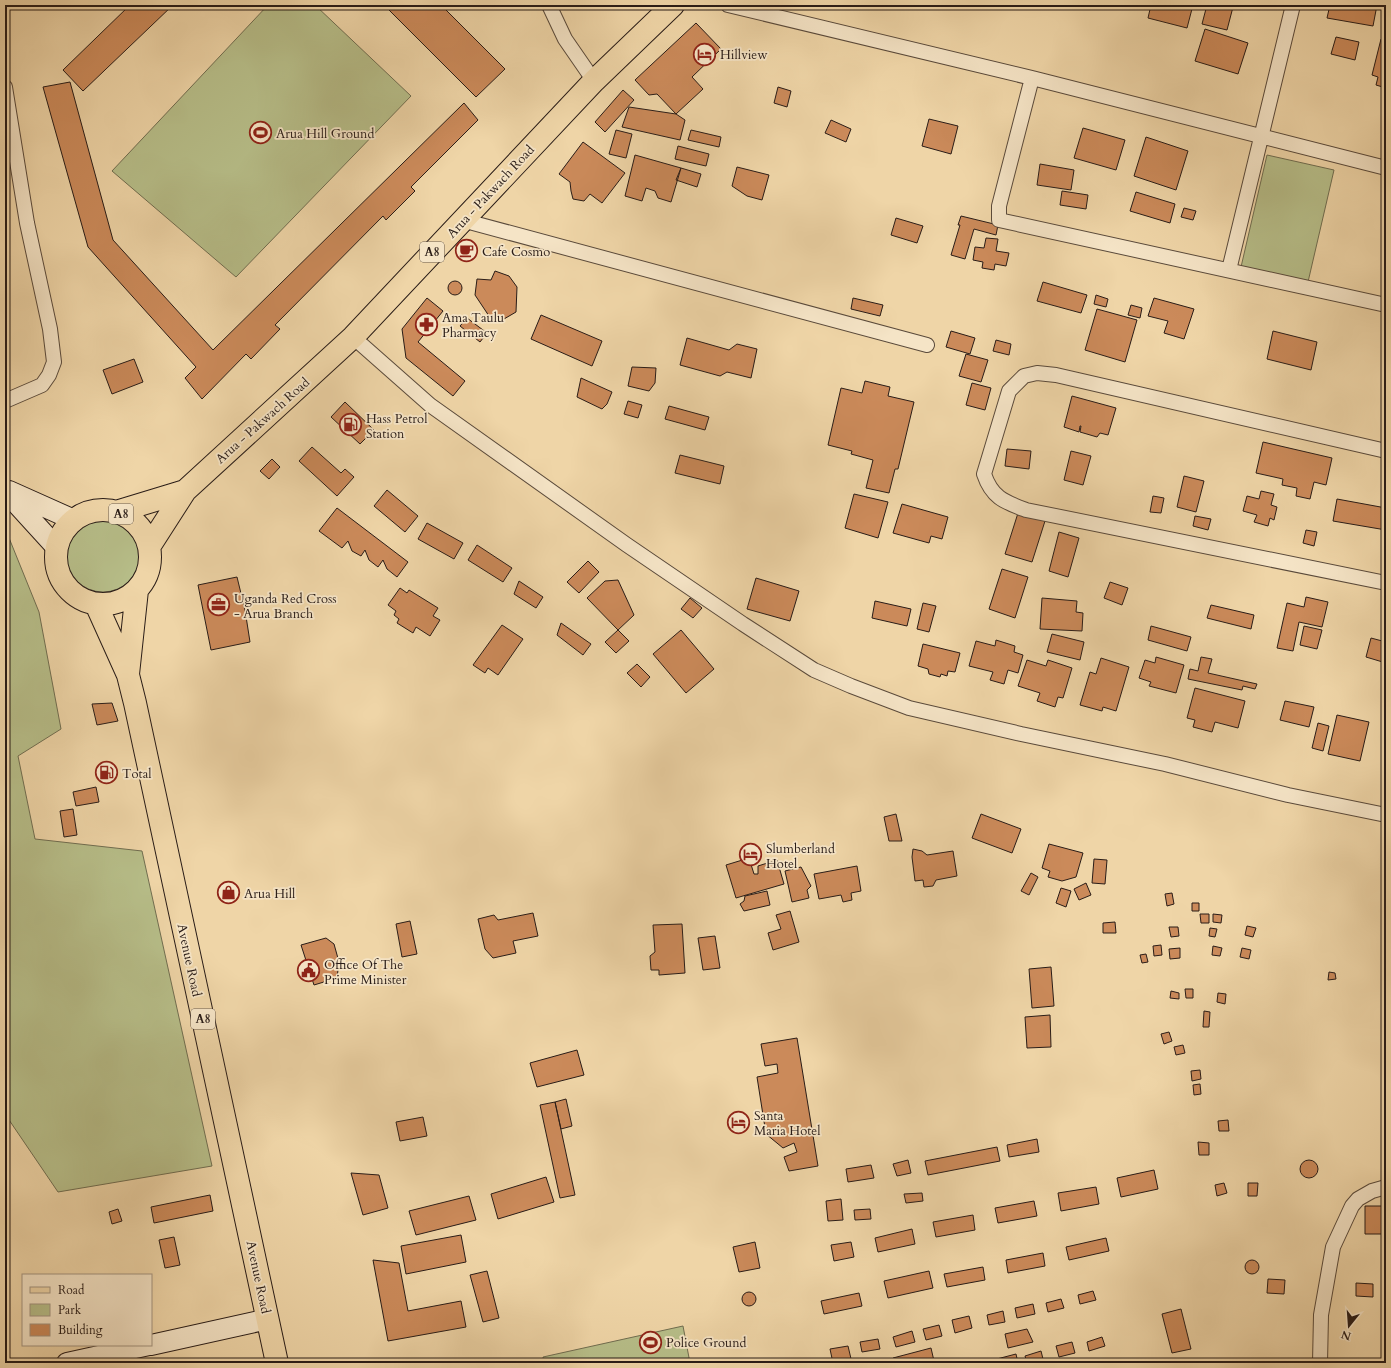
<svg xmlns="http://www.w3.org/2000/svg" width="1391" height="1368" viewBox="0 0 1391 1368" font-family="Cardo,serif">
	<style>
		.green { fill: #b7be89; stroke: #706d50 }
		.building { fill: #cb8a5a; stroke: #291c17 }
		.lines { fill: none; stroke-linecap: round; stroke-linejoin: round }
		.street-casing { stroke: #5a4a3b; stroke-width: 16 }
		.secondary-casing { stroke: #291c17; stroke-width: 22 }
		.primary-casing { stroke: #291c17; stroke-width: 24 }
		.street { stroke: #f5e4c6; stroke-width: 14 }
		.secondary { stroke: #f5e4c6; stroke-width: 20 }
		.primary { stroke: #efd5a7; stroke-width: 22 }
		.labels { text-anchor: middle; stroke-width: 3.5; stroke-linejoin: round; paint-order: stroke }
		.shield { fill: #f5e4c6; stroke: #66584c; stroke-width: 1 }
		.shield-label { font-size: 12px; font-weight: bold; fill: #291c17 }
		.poi-label { font-size: 13px; fill: #291c17; stroke: #f5e4c6; text-anchor: start }
		.street-label { font-size: 13px; fill: #291c17; stroke: #f5e4c6 }
	</style>
	<rect width="100%" height="100%" fill="#efd5a7"/>
	<filter id="stains"><feTurbulence type="fractalNoise" baseFrequency=".005" numOctaves="4"/><feColorMatrix values="0 0 0 0 .2 0 0 0 0 .09 0 0 0 0 .02 0 0 0 .5 -.17"/></filter>
	<radialGradient id="worn" r=".72"><stop offset=".6" stop-color="#630" stop-opacity="0"/><stop offset="1" stop-color="#630" stop-opacity=".3"/></radialGradient>
	<path class="green" d="M268,5H315L411,96L236,277L112,171Z
		M1267,155L1334,170L1308,282L1241,267Z
		M66 555a37 37 0 1 1 74 0a37 37 0 1 1-74 0Z
		M5,528L39,612L61,729L18,756L35,839L142,851L212,1166L58,1192L5,1114Z
		M683,1326L690,1363H544L543,1357Z"/>
	<path class="building" d="M130,5H173L83,91L63,70Z
		M384,5H441L505,69L476,97Z
		M978,5H996L995,9Z
		M1151,5H1193L1187,28L1148,18Z
		M1207,5H1225L1233,7L1227,30L1202,24Z
		M1330,5L1343,7V5H1377L1373,26L1327,18Z
		M1386,5V24L1382,23Z
		M696,23L721,49L692,77L703,89L676,114L657,94L649,95L635,80Z
		M1205,29L1248,43L1238,74L1195,61Z
		M1336,37L1359,42L1355,60L1331,54Z
		M1381,39L1386,40V88L1376,85L1378,77L1372,75Z
		M70,82L113,240L213,350L464,103L478,120L411,187L415,191L386,220L383,216L275,325L280,329L251,359L246,354L202,399L185,378L196,367L88,247L43,87Z
		M778,87L791,91L787,107L774,103Z
		M623,90L634,100L605,132L595,122Z
		M629,107L676,114L685,120L680,140L622,127Z
		M929,119L958,126L951,154L922,146Z
		M831,120L851,129L846,142L825,133Z
		M1083,128L1125,140L1116,170L1074,158Z
		M616,130L632,134L626,158L609,154Z
		M691,130L721,137L719,147L688,140Z
		M1146,137L1188,151L1176,190L1134,176Z
		M583,142L625,173L602,203L590,194L584,201L573,199L571,191L570,182L559,174Z
		M678,146L709,154L706,166L675,159Z
		M635,155L681,168L671,202L658,198L655,191L646,188L642,201L625,196Z
		M1040,164L1074,170L1071,190L1037,185Z
		M737,167L769,175L762,200L747,196L732,186Z
		M681,168L701,174L697,187L676,180Z
		M1062,191L1088,195L1086,209L1060,205Z
		M1136,192L1175,204L1170,223L1130,211Z
		M1184,208L1196,211L1193,220L1181,217Z
		M961,216L998,225L996,235L974,229L965,259L951,255L960,225H958Z
		M896,218L923,226L917,243L891,235Z
		M986,238L998,239L996,251L1009,253L1006,266L995,264L994,270L982,268L983,262L973,260L975,247L984,248Z
		M495,271L509,276L517,287L516,312L504,319L489,316L475,295L477,279L491,280Z
		M448 288a7 7 0 1 1 14 0a7 7 0 1 1-14 0Z
		M1043,282L1087,295L1081,313L1037,301Z
		M1096,295L1108,299L1106,307L1094,304Z
		M427,298L443,311L418,342L465,381L453,396L406,358L402,329Z
		M853,298L883,305L880,316L851,309Z
		M1154,298L1194,309L1184,339L1164,333L1168,321L1148,316Z
		M1131,305L1142,308L1140,318L1128,315Z
		M1097,309L1137,320L1125,362L1085,350Z
		M541,315L602,341L592,366L531,339Z
		M467,318L487,333L480,342L460,326Z
		M951,331L975,338L970,354L946,347Z
		M1273,331L1317,342L1311,370L1267,359Z
		M687,338L729,350L737,344L757,349L751,378L727,372L720,376L680,365Z
		M996,340L1011,344L1009,355L993,351Z
		M966,354L988,360L981,382L959,376Z
		M134,359L143,382L112,394L103,370Z
		M632,367L656,368L655,383L649,391L628,386Z
		M581,378L612,392L607,404L602,409L577,397Z
		M865,381L890,387L888,396L914,402L898,469H895L889,493L866,488L873,460L851,454L852,451L828,445L841,388L862,393Z
		M972,383L991,388L985,410L966,405Z
		M1072,396L1116,408L1108,435L1100,433L1097,437L1080,432L1081,426H1080L1079,432L1064,427Z
		M628,401L642,405L638,418L624,414Z
		M345,402L374,430L360,444L331,417Z
		M669,406L709,417L705,430L665,419Z
		M1263,442L1332,458L1326,485L1314,482L1310,499L1296,496L1297,488L1282,485L1283,479L1256,473Z
		M312,447L341,473L345,469L354,477L337,496L299,461Z
		M1007,449L1031,451L1029,469L1005,466Z
		M1071,451L1091,456L1083,485L1064,480Z
		M680,455L724,466L720,484L675,473Z
		M272,459L280,467L269,479L260,471Z
		M1184,476L1204,481L1196,512L1177,507Z
		M387,490L418,516L405,532L374,506Z
		M1261,491L1274,494L1271,505L1277,507L1274,520L1270,518L1268,526L1254,522L1257,515L1243,511L1247,496L1259,499Z
		M854,494L888,502L878,538L845,528Z
		M1153,496L1164,498L1161,513L1150,512Z
		M1337,499L1386,508V530L1333,521Z
		M902,504L948,517L942,539L931,536L929,543L893,533Z
		M337,508L408,562L397,577L387,569L383,560L378,567L369,560L365,550L361,556L352,551L348,541L342,548L319,531Z
		M1018,513L1045,521L1032,562L1005,554Z
		M1195,516L1211,519L1208,530L1193,526Z
		M427,523L463,543L454,559L418,539Z
		M1306,530L1317,532L1314,546L1303,543Z
		M1059,532L1079,538L1068,577L1049,571Z
		M477,545L512,568L503,582L468,560Z
		M588,561L599,572L579,593L567,582Z
		M1002,569L1028,577L1015,618L989,609Z
		M237,577L245,610L250,642L211,650L198,585Z
		M756,578L799,591L790,621L747,609Z
		M618,580L634,615L618,630L587,598L605,581Z
		M519,581L543,597L536,608L514,594Z
		M1110,582L1128,588L1122,605L1104,598Z
		M400,588L407,593L409,590L438,608L433,616L440,620L430,636L416,627L413,633L397,623L399,619L394,615L396,611L388,605Z
		M1306,597L1328,602L1322,627L1299,622L1293,651L1277,648L1287,603L1304,607Z
		M690,598L702,608L693,618L681,609Z
		M1042,598L1077,601L1076,612L1083,613L1082,631L1040,629Z
		M875,601L911,609L907,626L872,618Z
		M923,603L936,606L929,632L917,629Z
		M1211,605L1254,615L1251,629L1207,618Z
		M561,623L591,644L583,655L557,635Z
		M502,625L523,639L498,675L488,668L485,673L473,665Z
		M1151,626L1191,637L1187,651L1148,640Z
		M1304,626L1322,630L1317,649L1300,645Z
		M618,630L629,641L616,653L605,642Z
		M681,630L714,669L686,693L653,654Z
		M1052,634L1084,642L1080,660L1047,652Z
		M1371,638L1386,642V663L1366,657Z
		M996,640L1015,646L1014,652L1023,655L1018,673L1008,670L1004,684L990,680L993,672L969,666L976,641L995,646Z
		M923,644L960,653L955,672L948,671L947,676L941,674L940,677L929,674L928,669L918,666Z
		M1156,657L1184,665L1176,693L1149,686L1151,682L1139,678L1145,660L1155,663Z
		M1201,657L1212,659L1208,673L1257,684L1255,689L1243,686L1242,690L1188,679L1190,669L1198,671Z
		M1101,658L1129,667L1116,711L1103,707L1102,711L1080,705L1090,672L1096,674Z
		M1027,660L1046,666L1048,660L1072,668L1063,698L1058,697L1055,707L1037,701L1040,693L1018,686Z
		M637,664L650,677L641,687L627,673Z
		M1195,688L1245,701L1238,728L1215,722L1212,732L1193,727L1195,720L1187,718Z
		M1285,701L1314,707L1309,727L1280,720Z
		M112,703L118,721L97,725L92,704Z
		M1337,715L1369,722L1360,761L1328,754Z
		M1318,723L1329,726L1323,751L1312,748Z
		M96,787L99,802L76,806L73,792Z
		M73,809L77,835L64,837L60,811Z
		M896,814L902,841H889L884,817Z
		M981,814L1021,829L1012,853L972,838Z
		M1049,844L1083,853L1076,877L1062,881L1048,877L1050,871L1042,868Z
		M913,849L922,851L927,855L953,851L957,876L936,880L933,886L924,887L923,880L915,881L912,857Z
		M749,858L754,874H758V866L777,860L784,884L736,898L726,865Z
		M1094,859L1107,860L1105,884L1092,883Z
		M857,866L861,891L851,893L852,900L843,902L841,895L819,899L814,874Z
		M801,867L811,886L807,890L809,898L792,902L785,871Z
		M1031,873L1038,877L1029,895L1021,891Z
		M1086,883L1091,895L1079,900L1074,889Z
		M1061,888L1071,891L1066,907L1056,903Z
		M767,891L770,905L744,911L740,904L744,901L745,896Z
		M1172,893L1174,904L1167,906L1165,894Z
		M1192,903H1199V911H1192Z
		M790,911L799,942L773,950L768,933L781,929L776,915Z
		M533,913L538,936L513,941L516,953L493,958L485,949L478,919L494,915L498,920Z
		M1200,914H1209V923H1201Z
		M1213,914L1222,915L1221,923L1213,922Z
		M410,921L417,954L402,957L396,924Z
		M1115,922L1116,933H1103V923Z
		M682,924L685,973L659,975V970H651L650,956L655,952L653,925Z
		M1247,926L1256,928L1253,937L1245,935Z
		M1169,927H1178L1179,936L1171,937Z
		M1210,928L1217,929L1215,937L1209,936Z
		M715,936L720,968L703,970L698,938Z
		M326,938L334,944L339,962L337,978L314,985L301,945Z
		M1161,945L1162,955L1154,956L1153,946Z
		M1213,946L1222,948L1220,956L1212,955Z
		M1180,948V958L1170,959L1169,949Z
		M1242,948L1251,950L1249,959L1240,957Z
		M1146,954L1148,962L1142,963L1140,955Z
		M1051,967L1054,1006L1032,1008L1029,969Z
		M1329,972L1335,973L1336,979L1328,980Z
		M1185,989H1193V998H1186Z
		M1171,991L1179,993V999L1170,998Z
		M1218,993L1226,994L1225,1004L1217,1002Z
		M1204,1011L1210,1012L1209,1027H1203Z
		M1050,1015L1051,1047L1027,1048L1025,1017Z
		M1169,1032L1172,1041L1164,1044L1161,1034Z
		M797,1038L818,1166L789,1171L784,1157L797,1152L794,1143L783,1148L766,1134L757,1077L778,1073L777,1064L765,1066L761,1044Z
		M1183,1045L1185,1053L1176,1055L1174,1047Z
		M577,1050L584,1075L537,1087L530,1063Z
		M1200,1070L1201,1079L1192,1081L1191,1071Z
		M1200,1084L1201,1094L1194,1095L1193,1085Z
		M566,1099L572,1126L561,1129L555,1102Z
		M555,1102L575,1195L560,1198L540,1105Z
		M423,1117L427,1136L400,1141L396,1122Z
		M1228,1120L1229,1131H1219L1218,1121Z
		M1037,1139L1039,1152L1009,1157L1007,1145Z
		M1198,1142L1209,1143V1155H1199Z
		M997,1147L1000,1161L928,1175L925,1161Z
		M1300 1169a9 9 0 1 1 18 0a9 9 0 1 1-18 0Z
		M908,1160L911,1173L897,1176L893,1164Z
		M871,1165L874,1178L848,1182L846,1169Z
		M1154,1170L1158,1189L1121,1197L1117,1178Z
		M351,1173L379,1175L388,1208L363,1215Z
		M546,1177L554,1202L498,1219L491,1194Z
		M1224,1183L1227,1193L1217,1196L1215,1185Z
		M1248,1183H1258L1257,1196H1248Z
		M1096,1187L1099,1204L1061,1211L1058,1193Z
		M922,1193L923,1201L906,1203L904,1194Z
		M210,1195L213,1211L154,1223L151,1207Z
		M469,1196L476,1220L416,1235L409,1211Z
		M841,1199L843,1220L828,1221L826,1201Z
		M1034,1201L1037,1216L998,1223L995,1208Z
		M1365,1206H1386V1234H1365Z
		M118,1209L122,1221L112,1224L109,1212Z
		M870,1209L871,1219L855,1220L854,1210Z
		M973,1215L975,1230L936,1237L933,1222Z
		M912,1229L915,1244L878,1252L875,1238Z
		M461,1235L466,1262L406,1274L401,1246Z
		M174,1237L180,1265L165,1268L159,1240Z
		M1106,1238L1109,1251L1069,1260L1066,1247Z
		M755,1242L760,1268L739,1272L733,1247Z
		M851,1242L854,1257L834,1261L831,1245Z
		M1043,1253L1045,1266L1008,1273L1006,1260Z
		M1245 1267a7 7 0 1 1 14 0a7 7 0 1 1-14 0Z
		M373,1260L399,1263L408,1311L461,1301L466,1327L388,1341Z
		M983,1267L985,1280L947,1287L944,1274Z
		M487,1271L499,1318L483,1322L470,1275Z
		M929,1271L933,1288L888,1298L884,1281Z
		M1268,1279L1285,1280L1284,1294L1267,1293Z
		M1356,1283L1373,1284V1297L1356,1296Z
		M1093,1291L1096,1300L1080,1304L1078,1295Z
		M742 1299a7 7 0 1 1 14 0a7 7 0 1 1-14 0Z
		M859,1293L862,1306L824,1314L821,1301Z
		M1061,1299L1064,1308L1048,1312L1046,1303Z
		M1033,1304L1035,1314L1017,1318L1015,1308Z
		M1181,1309L1191,1349L1172,1353L1162,1314Z
		M1003,1311L1005,1322L989,1325L987,1315Z
		M969,1316L972,1328L955,1333L952,1320Z
		M939,1325L942,1336L926,1340L923,1329Z
		M1027,1329L1033,1342L1008,1348L1005,1334Z
		M912,1331L915,1342L896,1347L893,1337Z
		M1102,1337L1105,1346L1089,1351L1087,1342Z
		M878,1339L880,1349L862,1352L860,1342Z
		M1072,1342L1075,1353L1059,1357L1056,1346Z
		M848,1346L852,1363H833L830,1349Z
		M931,1348L934,1361L926,1363H894L893,1358Z
		M1041,1351L1043,1359L1027,1363L1025,1356Z
		M1016,1354L1018,1363H994L993,1360Z"/>
	<g class="lines">
		<defs>
			<path id="street" d="M549,5L565,39L594,81
				M728,5L1032,78L1386,168
				M1032,78L999,206V220L1386,305
				M5,87L27,223L50,329L54,362L49,375L42,385L5,401
				M462,220L927,345
				M1229,270L1293,5
				M353,337L430,405L627,545L743,624L814,670L851,686L909,708L1021,734L1165,764L1288,795L1386,815
				M1386,451L1056,375L1037,373L1024,376L1009,391L984,474C992,498 1005,502 1026,510L1386,583
				M1320,1363L1321,1315L1333,1247L1352,1206L1358,1199L1372,1191L1386,1187"/>
			<path id="secondary" d="M5,491L57,548
				M9,491L74,520
				M151,1345L268,1319
				M67,1363L149,1345"/>
			<path id="primary" d="M56 557a47 47 0 1 1 94 0a47 47 0 1 1-94 0Z
				M116,512L185,491
				M149,547L185,491L353,337L594,81L673,5
				M96,604L128,675L135,703L277,1363
				M128,674L137,590"/>
		</defs>
		<use href="#street" class="street-casing"/>
		<use href="#secondary" class="secondary-casing"/>
		<use href="#primary" class="primary-casing"/>
		<use href="#street" class="street"/>
		<use href="#secondary" class="secondary"/>
		<use href="#primary" class="primary"/>
	</g>
	<defs>
		<symbol id="hotel-ring" viewBox="-11 -11 22 22"><circle r="9.5" fill="#f5e4c6" stroke="#8f2418" stroke-width="1.5"/><path d="M-6-4.5h1.5V1H6V5H4.5V3h-9V5H-6ZM-4 0a1.8 1.8 0 1 1 3.6 0ZM.5 0V-2.5h3Q6-2.5 6 0Z" fill="#8f2418"/></symbol>
		<symbol id="stadium-ring" viewBox="-11 -11 22 22"><circle r="9.5" fill="#f5e4c6" stroke="#8f2418" stroke-width="1.5"/><path d="M0-5a6.5 5 0 1 0 0 10a6.5 5 0 1 0 0-10ZM-3.5-1.8h7v3.6h-7Z" fill="#8f2418"/></symbol>
		<symbol id="cafe-ring" viewBox="-11 -11 22 22"><circle r="9.5" fill="#f5e4c6" stroke="#8f2418" stroke-width="1.5"/><path d="M-5.5-4.5H6V0H3Q3 3.5 0 3.5H-2.5Q-5.5 3.5-5.5 0ZM3-3.2v2h1.7v-2ZM-6 4.5H4V6H-6Z" fill="#8f2418"/></symbol>
		<symbol id="pharmacy-ring" viewBox="-11 -11 22 22"><circle r="9.5" fill="#f5e4c6" stroke="#8f2418" stroke-width="1.5"/><path d="M-2-6h4v4h4v4h-4v4h-4v-4h-4v-4h4Z" fill="#8f2418"/></symbol>
		<symbol id="fuel-ring" viewBox="-11 -11 22 22"><circle r="9.5" fill="#f5e4c6" stroke="#8f2418" stroke-width="1.5"/><path d="M-5.5-6h7V0h2V4h1.3V-2.5L3-4.5l.8-.8L6-3V5H2.5V1h-1V6h-7ZM-4.2-4.7v3.2H.2V-4.7Z" fill="#8f2418"/></symbol>
		<symbol id="office-ring" viewBox="-11 -11 22 22"><circle r="9.5" fill="#f5e4c6" stroke="#8f2418" stroke-width="1.5"/><path d="M-6-3h4V-5.5h4V-3h4V5H-6ZM-1-4.5V-3h2v-1.5ZM-6 0V1H6V0Z" fill="#8f2418"/></symbol>
		<symbol id="shop-ring" viewBox="-11 -11 22 22"><circle r="9.5" fill="#f5e4c6" stroke="#8f2418" stroke-width="1.5"/><path d="M-5-2.5h2.3a2.7 3.5 0 0 1 5.4 0H5L5.5 6h-11ZM-1.5-2.5h3a1.5 2.3 0 0 0-3 0Z" fill="#8f2418"/></symbol>
		<symbol id="civic-ring" viewBox="-11 -11 22 22"><circle r="9.5" fill="#f5e4c6" stroke="#8f2418" stroke-width="1.5"/><path d="M-.6-6.5H3V-4.5H.6V-3L4-1V1h2V6H-6V1h2V-1L-.6-3ZM-1.2 2.5V6h2.4V2.5Z" fill="#8f2418"/></symbol>
	</defs>
	<g fill-rule="evenodd">
		<use href="#hotel-ring" x="692" y="42" width="25" height="25"/>
		<use href="#stadium-ring" x="248" y="120" width="25" height="25"/>
		<use href="#cafe-ring" x="454" y="238" width="25" height="25"/>
		<use href="#pharmacy-ring" x="414" y="312" width="25" height="25"/>
		<use href="#fuel-ring" x="338" y="412" width="25" height="25"/>
		<use href="#office-ring" x="206" y="592" width="25" height="25"/>
		<use href="#fuel-ring" x="94" y="760" width="25" height="25"/>
		<use href="#hotel-ring" x="738" y="842" width="25" height="25"/>
		<use href="#shop-ring" x="216" y="880" width="25" height="25"/>
		<use href="#civic-ring" x="296" y="958" width="25" height="25"/>
		<use href="#hotel-ring" x="726" y="1110" width="25" height="25"/>
		<use href="#stadium-ring" x="638" y="1330" width="25" height="25"/>
	</g>
	<g class="labels">
		<g class="shield">
			<rect x="420" y="242" width="24" height="20" rx="3"/>
			<rect x="109" y="504" width="24" height="20" rx="3"/>
			<rect x="191" y="1009" width="24" height="20" rx="3"/>
		</g>
		<g class="shield-label">
			<text x="432" y="256">A8</text>
			<text x="121" y="518">A8</text>
			<text x="203" y="1023">A8</text>
		</g>
		<g class="poi-label">
			<text x="720" y="59">Hillview</text>
			<text x="276" y="138">Arua Hill Ground</text>
			<text x="482" y="256">Cafe Cosmo</text>
			<text x="442" y="322">Ama Taulu<tspan x="442" dy="15">Pharmacy</tspan></text>
			<text x="366" y="423">Hass Petrol<tspan x="366" dy="15">Station</tspan></text>
			<text x="234" y="603">Uganda Red Cross<tspan x="234" dy="15">- Arua Branch</tspan></text>
			<text x="122" y="778">Total</text>
			<text x="766" y="853">Slumberland<tspan x="766" dy="15">Hotel</tspan></text>
			<text x="244" y="898">Arua Hill</text>
			<text x="324" y="969">Office Of The<tspan x="324" dy="15">Prime Minister</tspan></text>
			<text x="754" y="1120">Santa<tspan x="754" dy="15">Maria Hotel</tspan></text>
			<text x="666" y="1347">Police Ground</text>
		</g>
		<g class="street-label">
			<text transform="translate(490 191) rotate(-47)" y="5">Arua - Pakwach Road</text>
			<text transform="translate(262 420) rotate(-42)" y="5">Arua - Pakwach Road</text>
			<text transform="translate(190 960) rotate(78)" y="5">Avenue Road</text>
			<text transform="translate(259 1277) rotate(78)" y="5">Avenue Road</text>
		</g>
	</g>
	<rect width="1391" height="1368" fill="none" stroke="#efd5a7" stroke-width="20"/>
	<rect x="6" y="6" width="1379" height="1356" fill="none" stroke="#291c17" stroke-width="2"/>
	<rect x="10" y="10" width="1371" height="1348" fill="none" stroke="#291c17"/>
	<rect x="22" y="1274" width="130" height="72" fill="#f5e4c6" stroke="#a39480"/>
	<rect x="30" y="1287" width="20" height="6" fill="#efd5a7" stroke="#a39480"/>
	<text x="58" y="1294" font-size="12" fill="#291c17">Road</text>
	<rect x="30" y="1304" width="20" height="12" fill="#b7be89" stroke="#a39480"/>
	<text x="58" y="1314" font-size="12" fill="#291c17">Park</text>
	<rect x="30" y="1324" width="20" height="12" fill="#cb8a5a" stroke="#a39480"/>
	<text x="58" y="1334" font-size="12" fill="#291c17">Building</text>
	<g transform="translate(1349 1326) rotate(197)" stroke="#f5e4c6" stroke-width="3" paint-order="stroke">
	<path d="M0-3L7 15L0 10L-7 15Z" fill="#291c17"/>
	<text y="-6" font-size="11" font-weight="bold" text-anchor="middle" fill="#291c17">N</text>
	</g>
	<rect width="100%" height="100%" filter="url(#stains)"/>
	<rect width="100%" height="100%" fill="url(#worn)"/>
</svg>
